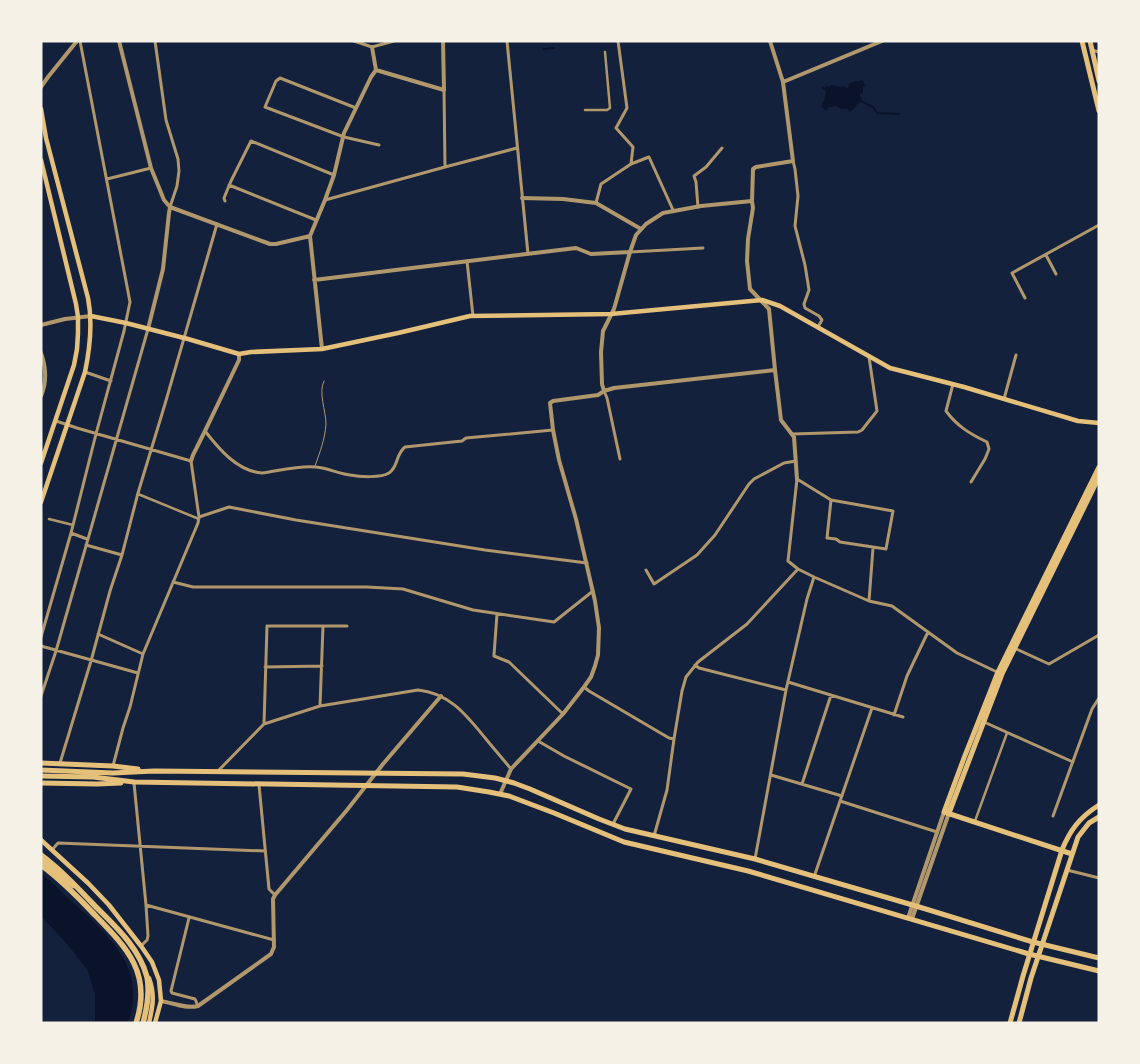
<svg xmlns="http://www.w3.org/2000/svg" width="1140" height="1064" viewBox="0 0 1140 1064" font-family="'Varela Round',sans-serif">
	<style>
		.water { fill: #0b132b }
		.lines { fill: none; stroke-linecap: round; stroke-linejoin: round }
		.stream { stroke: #0b132b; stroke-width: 2 }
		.service { stroke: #b1986c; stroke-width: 1 }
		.pedestrian { stroke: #b1986c; stroke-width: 2.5 }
		.minor { stroke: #b1986c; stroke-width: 3 }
		.tertiary { stroke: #b1986c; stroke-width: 4 }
		.secondary { stroke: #e5c07b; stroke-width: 4.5 }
		.primary { stroke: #e5c07b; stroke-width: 5 }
		.trunk { stroke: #e5c07b; stroke-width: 5 }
		.motorway { stroke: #e5c07b; stroke-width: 5.5 }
	</style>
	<rect width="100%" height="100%" fill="#14213d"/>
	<path class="water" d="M863,80L865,86L863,87V92L860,94V96L863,102H860C854,105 857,109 849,112L848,109H842L836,106L829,107L826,111L821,106L823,101H824L826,91L822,89L823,86L825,88L826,86L828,87L832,85L840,87L842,86L848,88L849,84L854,81H859Z
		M41,873C51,881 60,890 69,899C90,918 119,943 129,970C135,985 134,1007 128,1023H95V994L87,969L67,944L41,916Z"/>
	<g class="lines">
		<path class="stream" d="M544,49L554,48
			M863,102L873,107L877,113L899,114"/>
		<path class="service" d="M315,466C320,452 325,439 326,424C326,411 318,392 324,381"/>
		<path class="pedestrian" d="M585,110H607L610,108L605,52
			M138,494L199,519
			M49,519L73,525
			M975,821L1007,733"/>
		<path class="minor" d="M155,41L166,120L178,159L179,171L177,186L170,207
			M354,41L372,47L394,41
			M507,41L528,254
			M618,41L627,108L616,128L633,147L631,164
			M1092,50L1099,52
			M356,108L280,78L276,81L265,107L344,137L379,145
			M793,161L795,169L798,196L795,226L805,265L809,290L804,304L805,308L819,316L822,320L818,327
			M445,167L517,148
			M107,179L151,168
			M229,185L316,220
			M325,200L445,167L444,90
			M225,201L224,198L231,181L251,141L334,175
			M596,203L601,184L631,164L649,157L673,210
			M698,207L696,182L694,176L706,167L722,148
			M630,252L703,248
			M1046,255L1056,274
			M467,261L473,316
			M1025,298L1012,273L1099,225
			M85,372L111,381
			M953,384L946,411C957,426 970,434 987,442L989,449L985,459L971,482
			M604,391L607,398L620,459
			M1004,399L1016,355
			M56,421L77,428L191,461L199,517L198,523L143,654L130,707L123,728L113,766
			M205,431C219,449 237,471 262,473C277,471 301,465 316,467C328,468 339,474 350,475C360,477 381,478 389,473C399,466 395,455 405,447L462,441L466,438L553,430
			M792,434L858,432L862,430L877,411L869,357
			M831,500L827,538L836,539L840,542L886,549L893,511L831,500L797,479L788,561L798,569L814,577L869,601L892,606L957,653L999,673
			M199,517L229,507L296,520L485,550L587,563
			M71,533L87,539
			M86,545L122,555
			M646,570L654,584L697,555L715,535L749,484L754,479L784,463L796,461
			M173,582L193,587H367L403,589L473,610L554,622L593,591
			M869,601L873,548
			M497,614L494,655V656L509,662L563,714
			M98,634L143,654
			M41,637L71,533L96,434L124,331L130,302L80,41
			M41,646L138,673
			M1014,648L1049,664L1099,635
			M695,665L699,668L786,690
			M265,667L322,666
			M788,682L903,717
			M584,687L589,691L669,738L674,739
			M41,696L56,651L148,329
			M320,706L323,626
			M894,715L907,676L928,632
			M984,722L1073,762
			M264,724L267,626H347
			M538,741L564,756L631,789L613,824
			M60,763L91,661L110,591L122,555L138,493L165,404L217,224
			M218,771L264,724L320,706L418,690C450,693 467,716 486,739C494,749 503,759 511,769
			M771,775L842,796
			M134,783L146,905L148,936L147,940L141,946
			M802,784L831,695
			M259,785L269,889L275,895
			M840,801L937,832
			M1053,816L1092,709L1099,698
			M654,836L667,790L674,739L682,691L686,677L698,662L747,624L798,569
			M52,850L58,843L265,851
			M755,859L786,690L807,599L814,577
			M1067,870L1099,878
			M814,877L872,708
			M146,905L274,940
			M189,918L171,991L172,993L195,999L198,1006"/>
		<path class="tertiary" d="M119,41L151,168L164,200L170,207L270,244H276L310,236L325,200L334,175L344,133L371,77L376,70
			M770,41L783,82L793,161L756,167L753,169L752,201L753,208L748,239L747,261L750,289L769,309L775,370L781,420L794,437L797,479
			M372,47L376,70L444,90L443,41
			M783,82L882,41
			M41,87L48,77L77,41
			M522,198L563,199L596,203L641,229
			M310,236L322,349
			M314,280L576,248L591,254L630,252
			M41,325L65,319L91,316
			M148,329L163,269L169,213L170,207
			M41,353C46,367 47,382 41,396
			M604,391L602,384L601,352L603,331L614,309L630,252L636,235L646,224L663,213L701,206L752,201
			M191,461L193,455L205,431L239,360V354
			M500,794L511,769L563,714L584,687L591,677L595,666L598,655L599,628L595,601L576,519L559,460L553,430L550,403L553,401L598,395L604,391L614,388L775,370
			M908,918L944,812
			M912,919L949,813
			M161,1001C173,1003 186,1009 198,1006L271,954L274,947L273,899L275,895L347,810L383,764L441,696"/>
		<path class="secondary" d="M41,109L46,138L88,298C93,323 90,348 85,372L41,502
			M41,160L76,304L78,317V333L77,349L74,365L41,463
			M91,316L126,323L188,339L239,354L251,352L322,349L398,333L470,316L611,314L762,300L780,306L890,368L964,387L1078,421L1099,423
			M41,840L88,883L109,905L141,946L152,962L159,980L161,1001L155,1023
			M41,859L73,886
			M149,1023C153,1005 155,995 149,978"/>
		<path class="primary" d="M1082,41L1099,111
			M1090,41L1099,81
			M949,813L1002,674L1099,477
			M1072,854L944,812L964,758L998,672L1099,467
			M1010,1023L1023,976L1062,850C1070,830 1080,817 1099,805
			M1019,1023L1031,978L1078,837L1089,823L1099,817"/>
		<path class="trunk" d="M41,763L113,766L138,769
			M41,770L113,773L154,771L463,774L495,778L514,783L530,789L599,819L625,829L755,859L916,906L1033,942L1099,958
			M41,776L93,777L134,782L457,787L489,792L509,796L554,813L624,842L748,871L1029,954L1099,971
			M41,783L97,784L121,783"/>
		<path class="motorway" d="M41,855C61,870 78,888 95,906C115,926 139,947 147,977C150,992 147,1008 143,1023
			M41,865C60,879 76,895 92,912C125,946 153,972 136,1023"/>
	</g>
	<rect width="1140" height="1064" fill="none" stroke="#f6f1e7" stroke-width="85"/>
</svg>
